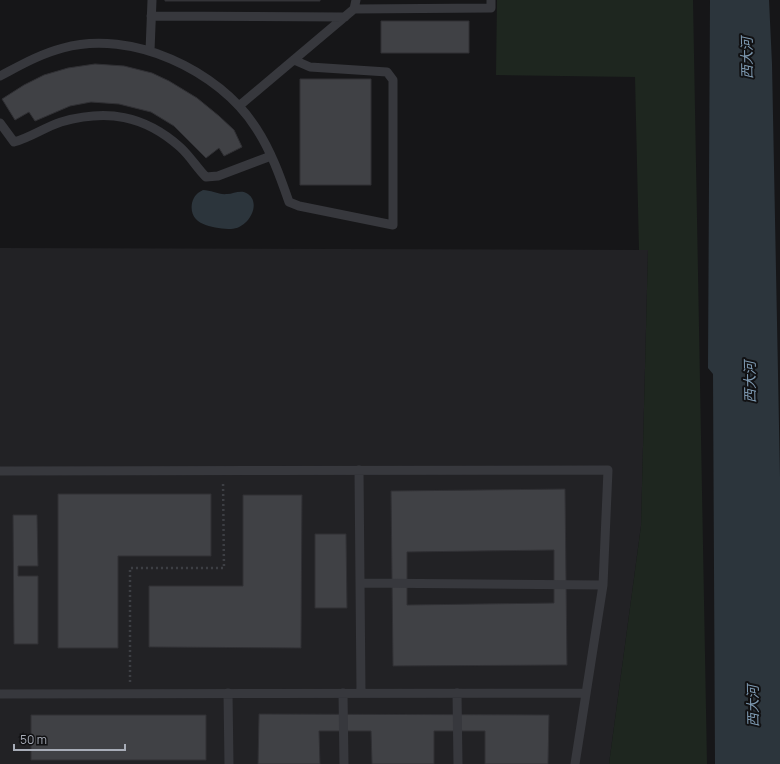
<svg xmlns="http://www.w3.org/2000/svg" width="780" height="764" viewBox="0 0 780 764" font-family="Manrope,'Noto Sans SC',sans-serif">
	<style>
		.built { fill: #222225 }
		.green { fill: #1e261f }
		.water { fill: #2c353c }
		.building { fill: #404145; stroke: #303034; fill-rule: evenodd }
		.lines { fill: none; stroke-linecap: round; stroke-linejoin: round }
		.path { stroke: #3d3f44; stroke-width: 2.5; stroke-dasharray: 2 3; stroke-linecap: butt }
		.service { stroke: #37383d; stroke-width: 9 }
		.labels { text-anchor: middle; stroke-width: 4; stroke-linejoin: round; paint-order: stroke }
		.water-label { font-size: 14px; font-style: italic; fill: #7f9bb3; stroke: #111113 }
	</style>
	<rect width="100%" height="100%" fill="#161618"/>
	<path class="built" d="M0,248L648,250L641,526L609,764H0Z"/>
	<path class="green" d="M497,0H693L707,764H609L641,526L648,250H639L635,77L496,75Z"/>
	<path class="water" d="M710,0H769L772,64L780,477V764H715L713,374L708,368Z
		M203,190C211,190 219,195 227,194C234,194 241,189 248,194C262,204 248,229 231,229C215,228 188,226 192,203C194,196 197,193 203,190Z"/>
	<path class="building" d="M165,0H320V1H165Z
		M381,21H469V53H381Z
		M95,64L124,66L152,73L169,81L197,98L219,116L234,130L242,147L224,156L219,148L206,158L174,126L151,112L119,104L91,102L70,106L35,121L29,112L15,120L2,99L24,85L44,75L68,68Z
		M300,79H371V185H300Z
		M565,489L567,665L393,666L391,491ZM554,550V603L407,605V552Z
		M58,494H211V556H118V648H58Z
		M243,495H302L301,648L149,647V586H243Z
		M13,515H37L38,566H18V576H38V644H14Z
		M315,534H346L347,608H315Z
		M259,714L549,715L548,764H485V731H434V764H372L371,731H319L320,764H258Z
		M31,715H206V760H31Z"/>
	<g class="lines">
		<path class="path" d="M130,682V568H224L223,481"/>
		<path class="service" d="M354,9L491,8V0
			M151,16L345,17
			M150,51L152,0
			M0,76C21,65 40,54 63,48C131,29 219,70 256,128C271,151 280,176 289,202L299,206L393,225V80L387,72L310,67L294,60
			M239,106L354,9L356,0
			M0,123L14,142C30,138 45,127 61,122C107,109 144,115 180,147C190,156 197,168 206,177L218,176L271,156
			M359,470L361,693
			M0,471L608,470L603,585L575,764
			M360,583L603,585
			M228,693L229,764
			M343,693L344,764
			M457,693L458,764
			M0,694L586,693"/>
	</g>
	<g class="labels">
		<g class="water-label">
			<text transform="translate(747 58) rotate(-91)" y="5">西大河</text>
			<text transform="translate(750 382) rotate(-91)" y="5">西大河</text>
			<text transform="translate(753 706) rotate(-91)" y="5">西大河</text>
		</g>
	</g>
	<path d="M14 744v6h111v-6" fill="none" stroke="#a8adb8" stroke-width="2"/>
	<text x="20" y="744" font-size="12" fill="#a8adb8" stroke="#111113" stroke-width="3" paint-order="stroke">50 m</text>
</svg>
